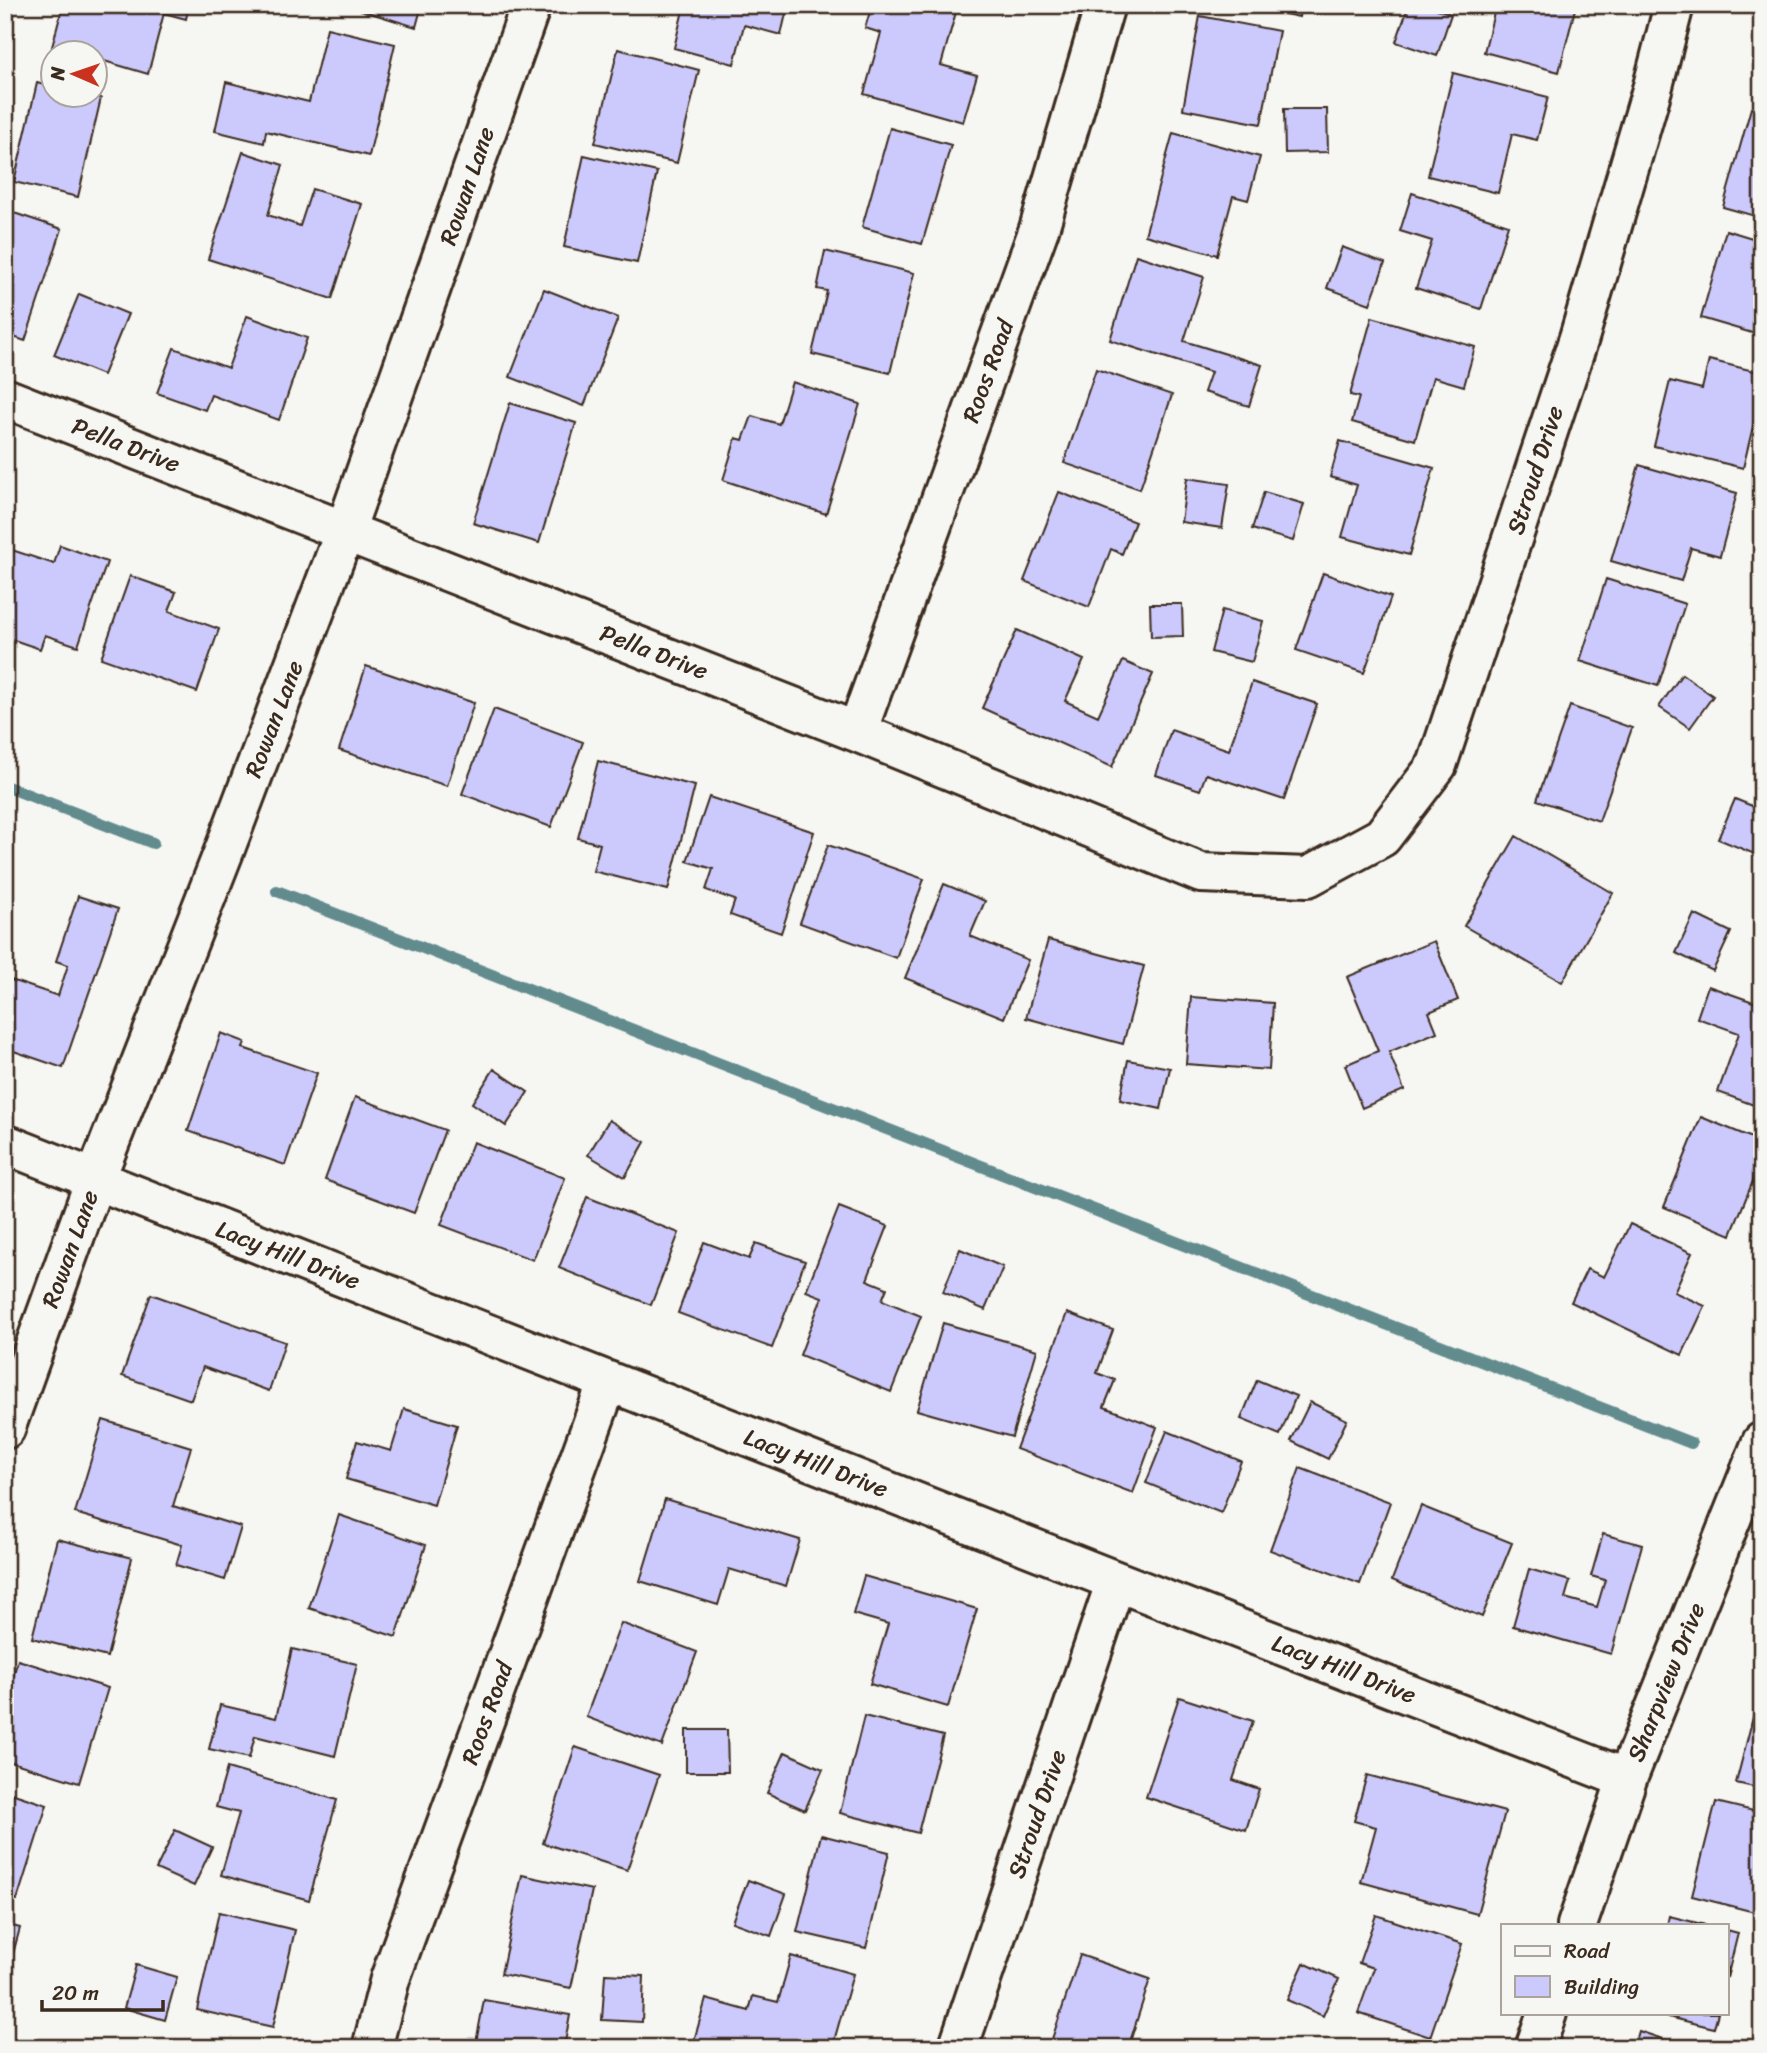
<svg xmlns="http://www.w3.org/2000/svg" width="1767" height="2053" viewBox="0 0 1767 2053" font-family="Sriracha,sans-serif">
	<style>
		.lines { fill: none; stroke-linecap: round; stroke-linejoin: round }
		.stream { stroke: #628b8e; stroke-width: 12 }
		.building { fill: #cccafd; stroke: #3b2a1e; stroke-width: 2 }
		.minor-casing { stroke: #3b2a1e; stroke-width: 44 }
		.minor { stroke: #f6f6f2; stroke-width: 38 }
		.labels { text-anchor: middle; stroke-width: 5; stroke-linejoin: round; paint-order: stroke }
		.street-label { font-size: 24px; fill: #3b2a1e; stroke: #f6f6f2 }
	</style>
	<rect width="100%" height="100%" fill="#f6f6f2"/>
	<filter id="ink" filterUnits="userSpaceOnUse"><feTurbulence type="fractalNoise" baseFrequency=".0143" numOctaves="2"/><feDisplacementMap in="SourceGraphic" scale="14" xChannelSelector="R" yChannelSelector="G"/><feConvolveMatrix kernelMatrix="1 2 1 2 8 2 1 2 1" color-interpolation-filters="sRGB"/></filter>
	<g filter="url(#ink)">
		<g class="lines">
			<path class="stream" d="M5,786L153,843
				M277,891L1691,1443"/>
		</g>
		<path class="building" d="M63,5H189L186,19L164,13L148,74L94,58V52H73L52,47Z
			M344,5H422L416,27Z
			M680,5H788L781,35L744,25L734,64L674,48L684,6Z
			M872,5H958L941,65L977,75L963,122L864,94L881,33L865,28Z
			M1244,5H1301L1299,17Z
			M1409,5H1427L1451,14L1437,56L1396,42Z
			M1496,5H1576L1559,72L1484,52Z
			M1200,16L1279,31L1261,124L1183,109Z
			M327,28L395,44L369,156L266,131L264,143L215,131L226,82L309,102Z
			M618,49L699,70L677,163L595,143Z
			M1453,73L1548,97L1537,140L1512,134L1498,193L1428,176Z
			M37,83L52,87V94H84L101,98L78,197L14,182Z
			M1751,108L1762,111V218L1723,207Z
			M1284,109H1327L1328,152L1285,153Z
			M890,128L951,145L922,244L862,227Z
			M1173,133L1260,157L1248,200L1233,196L1217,255L1145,235Z
			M243,152L283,165L268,215L300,226L312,189L362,204L332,299L208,259Z
			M584,155L657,172L637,263L564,247Z
			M1412,193L1508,225L1481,309L1416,288L1432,241L1400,231Z
			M5,210L62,229L25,341L5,334Z
			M1726,230L1762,241V327L1759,335L1701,318Z
			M1342,247L1385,263L1370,304L1327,288Z
			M825,251L914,273L890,373L812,354L827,291L817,289Z
			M1136,255L1204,277L1184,341L1262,365L1249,406L1204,392L1211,372L1110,340Z
			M544,289L618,318L584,406L510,377Z
			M79,294L128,314L103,375L54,355Z
			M247,316L307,338L279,420L211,395L205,410L157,393L174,348L228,368Z
			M1372,317L1475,347L1464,386L1433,377L1415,440L1352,422L1359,397L1350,395Z
			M1709,360L1762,373V389L1743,468L1654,446L1670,381L1702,389Z
			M1096,369L1172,395L1140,489L1064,463Z
			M792,382L860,404L826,514L723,480L736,438L743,440L752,416L779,424Z
			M510,403L576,423L539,543L473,523Z
			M1340,441L1434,468L1409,555L1342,537L1357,485L1330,477Z
			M1639,465L1737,493L1720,556L1691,548L1681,581L1611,561Z
			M1187,478L1229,484L1222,528L1181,522Z
			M1059,492L1135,522L1122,554L1111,549L1089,607L1024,581Z
			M1264,492L1304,504L1293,541L1252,529Z
			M60,545L107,562L78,646L45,635L40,649L5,637L9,619L5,618V560L9,549L54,564Z
			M1323,573L1391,597L1364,673L1296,650Z
			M130,576L176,592L169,611L219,629L197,692L101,658Z
			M1606,579L1685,604L1658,686L1580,661Z
			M1150,604H1182L1183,636L1151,637Z
			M1222,610L1263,621L1252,662L1211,652Z
			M1017,630L1084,660L1065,701L1098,716L1123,661L1153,674L1112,767L982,708Z
			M366,666L474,703L447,786L339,750Z
			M1682,674L1713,696L1690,728L1659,707Z
			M1252,682L1317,704L1284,800L1206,774L1200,790L1156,775L1171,730L1229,750Z
			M1570,706L1632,728L1599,821L1537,800Z
			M494,709L583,742L551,827L462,794Z
			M598,761L695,786L668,890L593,871L600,844L578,838Z
			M709,797L814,832L781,933L730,915L735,900L706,890L713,869L687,861Z
			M1735,799L1762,810V842L1757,855L1718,839Z
			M1516,836L1613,893L1562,982L1464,926Z
			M828,845L924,879L896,958L800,923Z
			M944,884L985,901L970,936L1028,960L1004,1018L905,978Z
			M78,896L118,909L63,1068L5,1048V978L58,996L68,965L56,961Z
			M1694,914L1731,932L1713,971L1676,953Z
			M1048,940L1144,966L1123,1044L1026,1018Z
			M1434,941L1458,1000L1429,1012L1437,1032L1389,1052L1404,1090L1362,1108L1345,1065L1378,1051L1347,977Z
			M1708,986L1762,1005V1108L1718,1092L1739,1033L1697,1018Z
			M1191,997L1273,1003L1269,1070L1186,1064Z
			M221,1033L245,1042L243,1048L317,1073L285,1165L188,1131Z
			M1128,1060L1170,1068L1161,1109L1120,1100Z
			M494,1069L528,1092L506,1126L472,1103Z
			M355,1097L445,1130L414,1213L325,1180Z
			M1701,1117L1762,1142V1159L1731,1235L1664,1207Z
			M609,1120L645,1142L625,1177L588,1155Z
			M473,1142L565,1178L533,1260L441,1225Z
			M587,1197L679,1233L651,1305L559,1268Z
			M839,1207L888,1226L867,1280L887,1288L882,1300L921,1316L891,1392L800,1355L822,1297L806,1291Z
			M1630,1224L1692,1253L1674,1292L1705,1306L1682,1355L1571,1302L1587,1269L1604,1277Z
			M704,1242L749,1259L756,1243L805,1261L772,1348L678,1313Z
			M960,1249L1003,1267L985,1310L943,1292Z
			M151,1294L285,1342L269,1391L203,1367L191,1400L122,1376Z
			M1067,1313L1113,1330L1097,1373L1115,1380L1104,1407L1157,1427L1133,1493L1016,1449Z
			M943,1323L1037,1350L1012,1437L917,1410Z
			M1257,1380L1296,1396L1280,1435L1241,1419Z
			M1310,1402L1347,1420L1328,1459L1291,1441Z
			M404,1409L457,1425L434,1505L346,1479L357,1441L391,1451Z
			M103,1420L191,1447L173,1506L241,1527L225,1580L176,1565L182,1545L75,1513Z
			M1167,1431L1241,1461L1221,1513L1146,1483Z
			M1300,1468L1390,1502L1360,1584L1270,1550Z
			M665,1499L800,1540L786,1586L729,1569L718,1605L640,1581Z
			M1421,1506L1512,1543L1482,1617L1392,1580Z
			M339,1515L426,1545L396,1637L309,1608Z
			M1603,1534L1642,1545L1611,1654L1513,1626L1529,1569L1570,1581L1565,1598L1597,1607L1605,1580L1591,1576Z
			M57,1539L132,1558L107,1657L32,1638Z
			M864,1576L977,1609L948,1707L870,1684L888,1624L853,1614Z
			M621,1623L697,1652L662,1746L586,1717Z
			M292,1649L357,1664L335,1756L255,1736L249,1758L209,1749L220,1705L276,1718Z
			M18,1660L108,1688L79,1783L5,1760V1702Z
			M1759,1694L1762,1695V1789L1736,1783Z
			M1179,1697L1253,1721L1233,1780L1259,1789L1246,1830L1146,1797Z
			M864,1716L943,1736L918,1833L840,1813Z
			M686,1730H727L728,1772H686Z
			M575,1747L659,1775L627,1870L543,1843Z
			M785,1752L823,1769L805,1810L767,1793Z
			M227,1768L337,1800L309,1900L221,1875L239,1813L216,1807Z
			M1367,1775L1505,1812L1477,1914L1361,1882L1376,1827L1354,1821Z
			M5,1791L47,1805L17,1900L5,1896Z
			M1716,1802L1762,1813V1914L1692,1896Z
			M175,1830L212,1847L194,1886L156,1869Z
			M821,1835L889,1852L866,1948L797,1932Z
			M522,1875L592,1890L571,1988L501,1974Z
			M748,1880L786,1894L771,1936L732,1922Z
			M219,1912L295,1930L273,2027L197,2010Z
			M1376,1915L1462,1944L1430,2037L1358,2013L1374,1968L1359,1963Z
			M1669,1916L1706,1925H1667Z
			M5,1924L20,1928L5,1983Z
			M1727,1930L1738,1933L1727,1978Z
			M1080,1955L1150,1979L1128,2048H1049Z
			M791,1956L853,1974L832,2048H705L693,2044L706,1999L749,2011L753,1996L778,2002Z
			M1304,1963L1339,1979L1323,2016L1287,2000Z
			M136,1965L177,1977L165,2020L124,2008Z
			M605,1974L644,1976L642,2022L602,2020Z
			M484,2000L570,2015L564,2048H475Z
			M1652,2013H1718L1714,2028Z
			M1639,2031L1689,2048H1634Z"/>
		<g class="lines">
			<defs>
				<path id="minor" d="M5,398L857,732L1201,873L1308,877L1382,837L1437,765L1579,338L1653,86L1674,5
					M857,732L1039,229L1105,5
					M5,1144L1116,1581L1627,1779
					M5,1429L95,1180L226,846L345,531L531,5
					M1577,1925L1627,1779L1762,1442
					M372,2048L390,1979L608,1381
					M958,2048L1116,1581
					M1535,2048L1547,2013"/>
			</defs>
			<use href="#minor" class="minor-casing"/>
			<use href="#minor" class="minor"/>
		</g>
	</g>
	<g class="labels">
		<g class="street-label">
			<text transform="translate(467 186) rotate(-71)" y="8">Rowan Lane</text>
			<text transform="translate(988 371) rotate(-70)" y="8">Roos Road</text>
			<text transform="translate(126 445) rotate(21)" y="8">Pella Drive</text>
			<text transform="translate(1535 470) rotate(-72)" y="8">Stroud Drive</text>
			<text transform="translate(654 652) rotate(21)" y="8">Pella Drive</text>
			<text transform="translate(274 719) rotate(-69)" y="8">Rowan Lane</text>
			<text transform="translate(70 1249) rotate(-70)" y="8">Rowan Lane</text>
			<text transform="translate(288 1255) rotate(21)" y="8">Lacy Hill Drive</text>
			<text transform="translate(816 1463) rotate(21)" y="8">Lacy Hill Drive</text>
			<text transform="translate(1344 1669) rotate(21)" y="8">Lacy Hill Drive</text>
			<text transform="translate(1666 1682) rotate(-68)" y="8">Sharpview Drive</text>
			<text transform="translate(487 1713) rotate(-70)" y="8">Roos Road</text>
			<text transform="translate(1037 1814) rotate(-71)" y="8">Stroud Drive</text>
		</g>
	</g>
	<rect width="1767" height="2053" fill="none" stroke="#f6f6f2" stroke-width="28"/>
	<rect x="14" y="14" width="1739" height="2025" fill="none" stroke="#3b2a1e" stroke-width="2.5" filter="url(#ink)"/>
	<rect x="1501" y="1924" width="228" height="91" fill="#f6f6f2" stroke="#aba49d" stroke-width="2"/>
	<rect x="1515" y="1946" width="35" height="10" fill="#f6f6f2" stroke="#aba49d" stroke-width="2"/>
	<text x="1564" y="1958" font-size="21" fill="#3b2a1e">Road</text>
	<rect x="1515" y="1976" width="35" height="21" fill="#cccafd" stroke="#aba49d" stroke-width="2"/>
	<text x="1564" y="1994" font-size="21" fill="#3b2a1e">Building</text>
	<g transform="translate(74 74) rotate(272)"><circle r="33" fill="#f6f6f2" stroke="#aba49d" stroke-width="2"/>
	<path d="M0-5L12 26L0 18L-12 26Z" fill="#c8321e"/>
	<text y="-10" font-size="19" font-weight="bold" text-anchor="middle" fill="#3b2a1e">N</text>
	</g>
	<path d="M42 2000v10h121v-10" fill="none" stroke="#3b2a1e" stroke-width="3.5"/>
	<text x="52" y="2000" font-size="21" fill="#3b2a1e" stroke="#f6f6f2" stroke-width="5" paint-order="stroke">20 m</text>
</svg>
